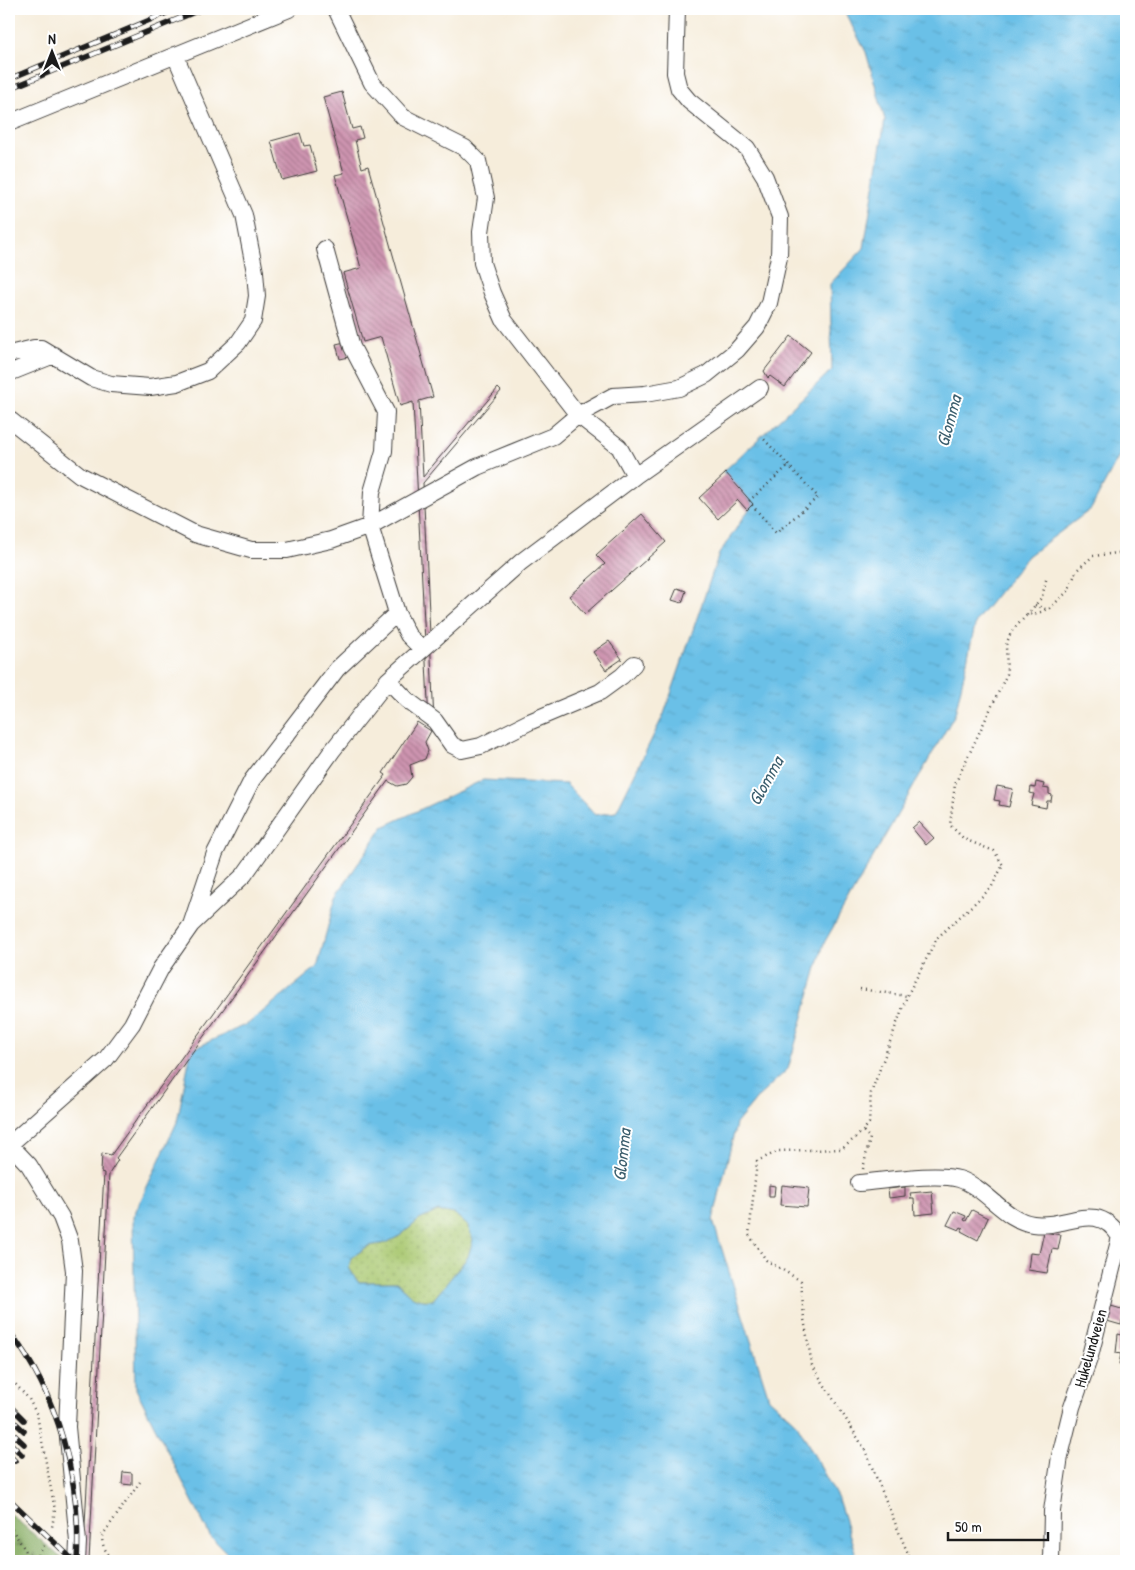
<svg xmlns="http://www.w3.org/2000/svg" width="1135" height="1570" viewBox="0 0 1135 1570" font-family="'Patrick Hand',sans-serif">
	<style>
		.grass { fill: url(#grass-dots); stroke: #627246 }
		.forest { fill: url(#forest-firs); stroke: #51643f }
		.water { fill: url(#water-ripples); stroke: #436e82; fill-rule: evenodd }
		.building { fill: url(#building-back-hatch) }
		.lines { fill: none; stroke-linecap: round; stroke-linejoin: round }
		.minor-casing { stroke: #3d3b39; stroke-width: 18 }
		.path { stroke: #3d3b39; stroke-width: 2.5; stroke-dasharray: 1 4; stroke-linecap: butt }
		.minor { stroke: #fff; stroke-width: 16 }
		.rail-casing { stroke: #1c1c1c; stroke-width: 5.5 }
		.rail { stroke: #fff; stroke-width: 4; stroke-dasharray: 11; stroke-linecap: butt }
		.labels { text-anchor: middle; stroke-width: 4; stroke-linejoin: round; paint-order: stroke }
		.street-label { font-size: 16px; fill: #1c1c1c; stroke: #fff }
		.water-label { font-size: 18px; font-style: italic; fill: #3b5e6d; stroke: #fff }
	</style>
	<defs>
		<pattern id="grass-dots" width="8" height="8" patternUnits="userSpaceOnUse" patternTransform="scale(1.25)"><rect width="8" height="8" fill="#a9c870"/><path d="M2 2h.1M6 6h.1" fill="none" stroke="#91ab60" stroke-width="1.8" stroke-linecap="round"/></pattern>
		<pattern id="forest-firs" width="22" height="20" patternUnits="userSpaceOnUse" patternTransform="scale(1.25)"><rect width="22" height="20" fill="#86ac62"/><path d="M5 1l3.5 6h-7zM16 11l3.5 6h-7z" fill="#6d8b50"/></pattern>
		<pattern id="water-ripples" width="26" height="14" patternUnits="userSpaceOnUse" patternTransform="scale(1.25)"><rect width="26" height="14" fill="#6ac0e7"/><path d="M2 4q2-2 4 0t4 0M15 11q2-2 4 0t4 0" fill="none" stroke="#5ba4c6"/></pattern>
		<pattern id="building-back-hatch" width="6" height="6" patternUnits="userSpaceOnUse" patternTransform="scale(1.25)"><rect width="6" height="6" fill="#ce94b0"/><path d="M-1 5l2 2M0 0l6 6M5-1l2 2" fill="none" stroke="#a6788e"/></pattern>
	</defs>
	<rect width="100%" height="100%" fill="#fff"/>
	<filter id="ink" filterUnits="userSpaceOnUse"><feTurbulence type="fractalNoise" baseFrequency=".02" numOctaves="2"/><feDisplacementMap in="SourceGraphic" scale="10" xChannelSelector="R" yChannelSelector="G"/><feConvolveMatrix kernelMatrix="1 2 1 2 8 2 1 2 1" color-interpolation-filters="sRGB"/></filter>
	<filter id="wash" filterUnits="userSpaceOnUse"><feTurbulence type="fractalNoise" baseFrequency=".0096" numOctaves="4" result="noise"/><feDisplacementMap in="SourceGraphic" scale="20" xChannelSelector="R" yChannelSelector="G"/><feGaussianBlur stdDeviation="1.12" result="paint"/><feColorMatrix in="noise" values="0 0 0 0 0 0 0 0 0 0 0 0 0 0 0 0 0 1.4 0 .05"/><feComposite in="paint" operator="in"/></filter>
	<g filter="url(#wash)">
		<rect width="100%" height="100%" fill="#f6eddb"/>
		<path class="grass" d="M438,1211L455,1214L468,1226L473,1240L468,1257L433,1300C415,1302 409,1296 398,1282H358L349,1268L351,1258L368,1246L386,1243L401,1235L419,1220Z"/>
		<path class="forest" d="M9,1513L65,1561H9Z"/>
		<path class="water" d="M843,9H1126V443L1091,509L1028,556L976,621L955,714L824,943L788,1069L759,1096L736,1124L713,1221L769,1398L797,1424L838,1499L858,1561H235L210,1536L136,1389L133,1217L177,1122L191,1050L249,1023L317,967L336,896L383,827L483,780L566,784L595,815L616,812L664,714L719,554L752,505L723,472L832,370L830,284L864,248L885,120L866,52ZM438,1211L455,1214L468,1226L473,1240L468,1257L433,1300C415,1302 409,1296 398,1282H358L349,1268L351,1258L368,1246L386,1243L401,1235L419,1220Z"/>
		<g id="blocks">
			<path class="building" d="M342,92L352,129L360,127L363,138L355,140L362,168L368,166L433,397L419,401L423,477L498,388L501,391L423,483L434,722H429L413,402L400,406L381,337L363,342L343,273L361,268L335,175L344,173L323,97Z
				M300,133L304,146L310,145L317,171L282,180L271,141Z
				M791,336L811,352L785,387L770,376L768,378L764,371Z
				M345,342L349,357L340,359L336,344Z
				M726,473L753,504L747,510L738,500L718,519L699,498Z
				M642,514L666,542L585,614L569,596L605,564L596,555Z
				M677,588L686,591L682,603L672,600Z
				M609,641L622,659L606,670L593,652Z
				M417,722L431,731L425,742L428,751L425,759L410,765L412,777L406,784L397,786L388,781L116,1158L118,1160L109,1174L89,1561H83L104,1173L101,1172L102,1153L111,1155L386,775L383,773Z
				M1036,782L1044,784L1043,788L1049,789V794L1052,795L1051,801H1047L1046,808L1031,805L1034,794L1030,793L1031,787L1035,788Z
				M997,786L1013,789L1009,807L999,805L1000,801L994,800Z
				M919,822L934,838L926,845L912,828Z
				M769,1185L775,1186L774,1197H769Z
				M782,1185L809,1188L807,1207L780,1205Z
				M905,1187V1196L889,1198L888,1189Z
				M932,1191L934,1213L915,1215L914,1199H911L910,1193Z
				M972,1210L988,1218L978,1240L961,1231L963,1228L961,1227L959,1230L947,1225L954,1211L966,1216L964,1220L966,1221Z
				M1044,1232L1061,1235L1058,1250L1052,1249L1047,1273L1028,1270L1030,1253L1039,1254Z
				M1111,1306L1125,1310L1121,1325L1107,1321Z
				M1118,1334L1126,1336V1366L1119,1364L1121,1354L1116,1353Z
				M123,1472L132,1473V1485L122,1484Z"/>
		</g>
	</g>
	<g filter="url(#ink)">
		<use href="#blocks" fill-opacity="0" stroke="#3d3b39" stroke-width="1"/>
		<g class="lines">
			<defs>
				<path id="minor" d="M336,9L372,83L403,117L465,148L478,161L486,198L481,232L482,263L492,293L504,320L578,415L619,447L635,476
					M9,123L289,9
					M325,249L352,347L386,412L384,451L372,492L370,526L397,613
					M9,354L34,348H41L91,378L111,384L150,387L177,383L208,371L238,343L253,321L257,296L255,272L244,215L175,55
					M9,373L54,355
					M9,419L80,475L195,534L251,550H287L331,540L370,526L477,467L553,436L578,415L613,396L645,394L679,388L706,375L737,350L757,327L769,303L779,257L780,217L765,177L747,148L689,101L679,89L675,73L677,9
					M388,680L407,700L435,721L452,745L462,750L481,746L529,722L600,692L622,676L634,664
					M191,925L244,875L332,751L388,680L521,562L635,476L760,388
					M9,1145L106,1059L132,1024L161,968L191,925L215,853L252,780L337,669L397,613L408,635L422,649
					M10,1145L29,1165L61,1217L70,1241L74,1271L67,1427L78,1542L77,1561
					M859,1183C884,1181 936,1172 959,1179C987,1188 1004,1220 1033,1224C1068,1229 1096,1199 1120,1237L1090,1356L1072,1407L1060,1456L1052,1511L1051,1561"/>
			</defs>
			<use href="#minor" class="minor-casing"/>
			<path class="path" d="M749,501L789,465
				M752,505L776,533L818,497L762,437
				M1035,605L1048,610
				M1027,615L1042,597L1047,576
				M860,989L907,996
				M863,1169L870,1138L863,1131
				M9,1377L29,1399L37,1415L55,1510L52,1527
				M9,1525L31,1559H36L44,1546
				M116,1561C107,1554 102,1548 102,1536L140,1482
				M911,1561L864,1448L812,1365L804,1319L801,1281L766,1260L749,1235L757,1161L779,1151L842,1149L863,1131L869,1123L871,1093L907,996L937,938L991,888L1003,865L994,851L964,839L950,825L955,784L1007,674L1006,645L1011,632L1026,616L1048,610L1068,591L1077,570L1093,556L1126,552"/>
			<use href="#minor" class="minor"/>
			<defs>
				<path id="rail" d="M9,79L176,9
					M9,89L202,9
					M9,1331C58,1394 82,1482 77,1561
					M9,1405L24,1420
					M9,1417L24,1431
					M9,1430L24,1444
					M9,1442L22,1455
					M9,1455L15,1461
					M9,1499L74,1561"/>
			</defs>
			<use href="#rail" class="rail-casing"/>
			<use href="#rail" class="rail"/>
		</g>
	</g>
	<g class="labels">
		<g class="street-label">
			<text transform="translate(1090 1348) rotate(-74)" y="6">Hukelundveien</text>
		</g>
		<g class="water-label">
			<text transform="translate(949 421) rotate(-75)" y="6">Glomma</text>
			<text transform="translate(766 781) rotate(-61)" y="6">Glomma</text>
			<text transform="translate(622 1155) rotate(-84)" y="6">Glomma</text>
		</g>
	</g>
	<rect width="1135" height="1570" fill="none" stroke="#fff" stroke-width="30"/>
	<g transform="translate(52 52)" stroke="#ffffff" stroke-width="4" paint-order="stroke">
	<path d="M0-4L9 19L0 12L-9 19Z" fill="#1c1c1c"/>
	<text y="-8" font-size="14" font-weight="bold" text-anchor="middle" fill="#1c1c1c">N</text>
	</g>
	<path d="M948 1532v8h100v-8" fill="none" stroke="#1c1c1c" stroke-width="2.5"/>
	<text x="955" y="1532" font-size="15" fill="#1c1c1c" stroke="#ffffff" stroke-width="4" paint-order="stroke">50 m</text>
</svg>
